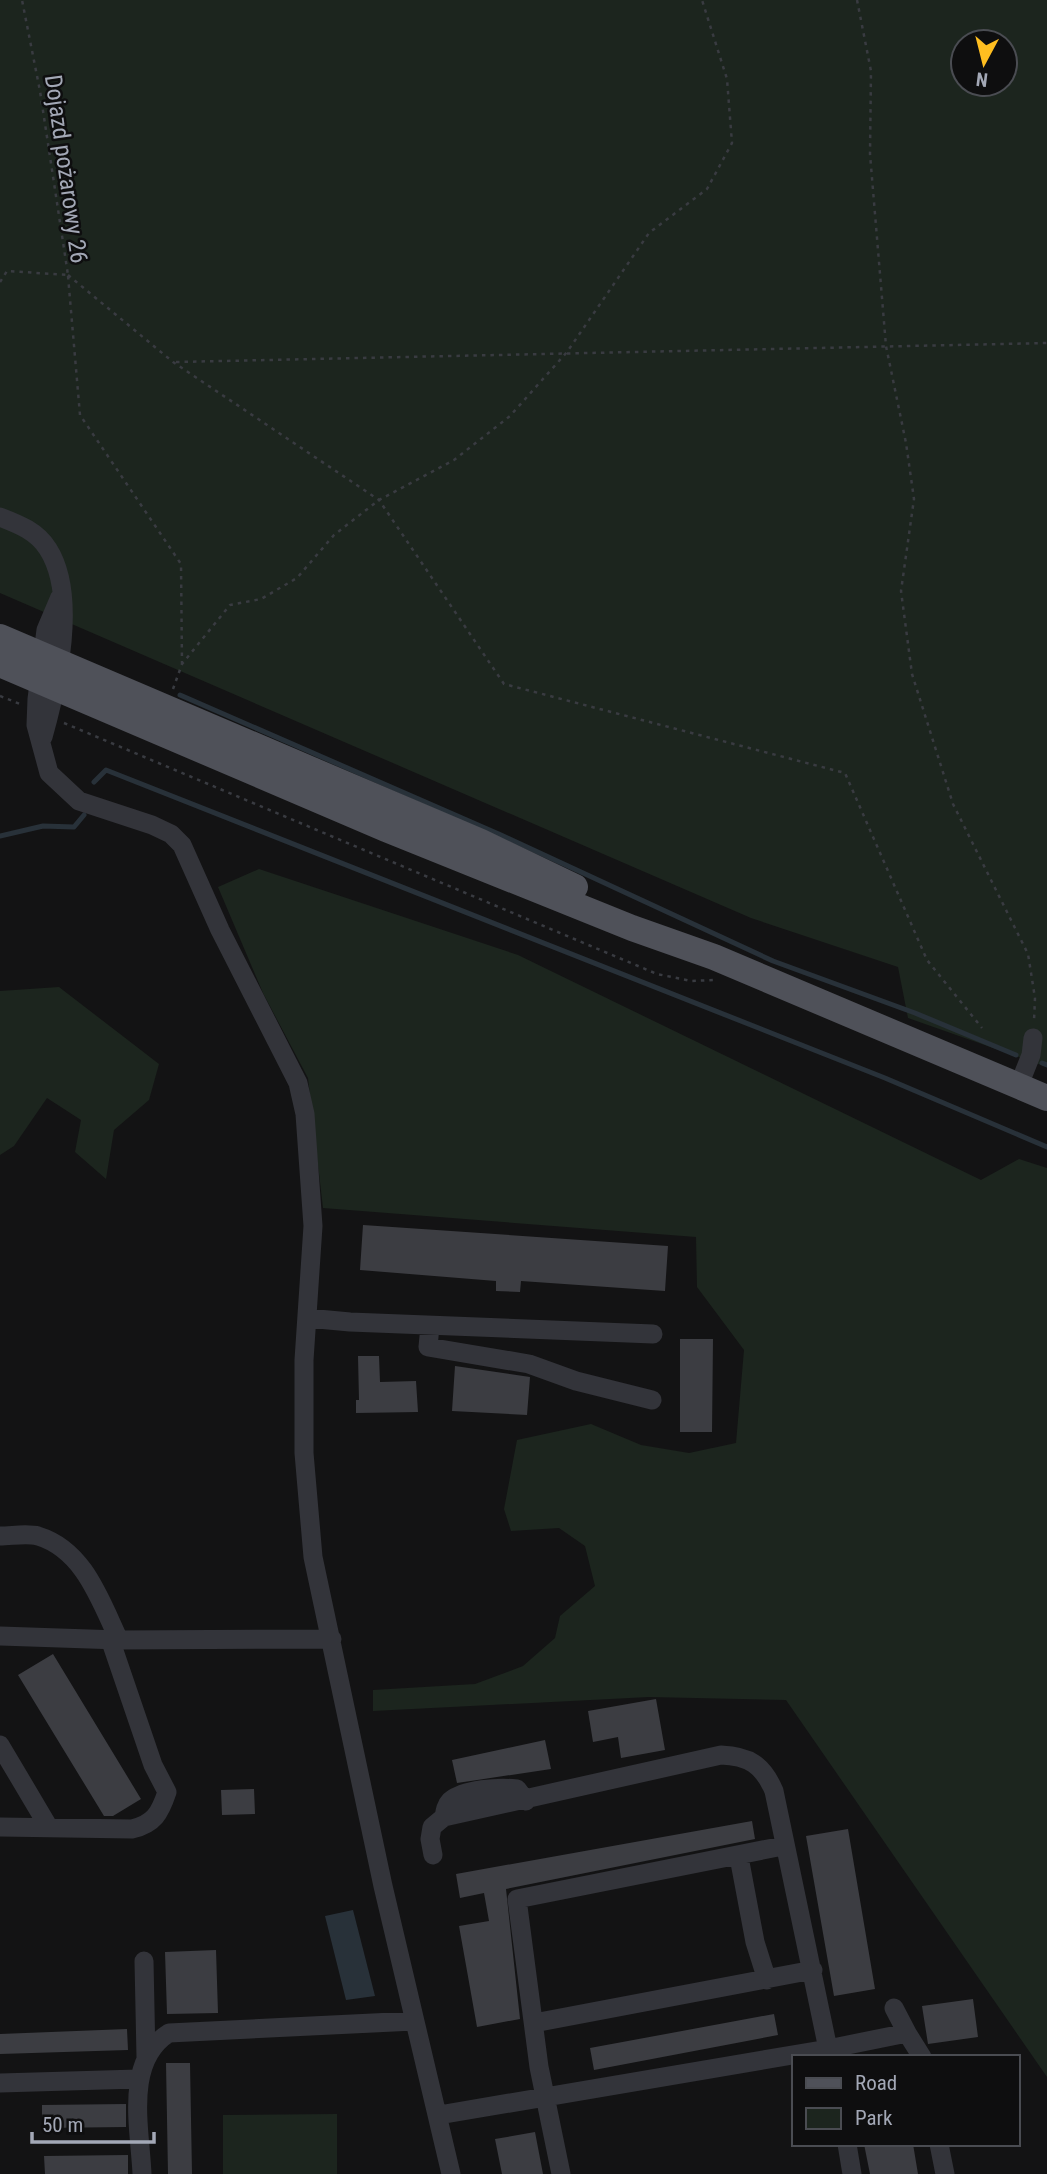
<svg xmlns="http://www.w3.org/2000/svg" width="1047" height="2174" viewBox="0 0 1047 2174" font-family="'Roboto Condensed',sans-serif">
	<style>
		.green { fill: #1c251e; fill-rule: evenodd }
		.water { fill: #283139 }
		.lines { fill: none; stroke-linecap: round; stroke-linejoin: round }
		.stream { stroke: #283139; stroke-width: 5 }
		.building { fill: #3c3d42 }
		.path { stroke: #393b41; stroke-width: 2.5; stroke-dasharray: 3.5 5; stroke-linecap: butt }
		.minor { stroke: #33343a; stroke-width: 19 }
		.major { stroke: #4f5159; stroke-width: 26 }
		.labels { text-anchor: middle; stroke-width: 5; stroke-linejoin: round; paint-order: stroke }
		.street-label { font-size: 24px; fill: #a3a8b6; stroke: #0e0e0f }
	</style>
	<rect width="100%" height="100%" fill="#131314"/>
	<path class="green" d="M0,0H1047V1067L908,1018L898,967L751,918L0,593ZM963,42H1005V84H963Z
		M259,869L518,955L981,1180L1019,1159L1047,1168V2077L786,1700L649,1697L373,1711V1690L475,1684L523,1666L555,1638L560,1616L595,1586L585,1546L559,1528L511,1531L504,1509L517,1440L591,1424L641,1445L689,1453L736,1443L744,1350L697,1287L696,1237L323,1208L308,1078L263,993L218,887Z
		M59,987L159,1064L149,1100L114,1130L106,1179L75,1152L81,1120L47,1098L14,1146L0,1155V991Z
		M337,2114V2174H223V2115Z"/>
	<path class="water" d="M353,1910L375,1996L346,2000L325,1916Z"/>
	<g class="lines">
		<path class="stream" d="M180,695L501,835L773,961L915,1013L1016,1055
			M94,782L106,770L885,1078L1047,1147
			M0,836L43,826L74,827L84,815
			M1042,1063L1047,1065"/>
	</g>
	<path class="building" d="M363,1225L668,1246L665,1291L521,1281L520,1292L496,1291V1281L360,1270Z
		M680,1339H713L712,1432H680Z
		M358,1356H379L380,1382L416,1381L418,1412L356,1413V1400H359Z
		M455,1366L530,1377L527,1415L452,1411Z
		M53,1654L141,1799L113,1816H104L18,1675Z
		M656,1699L665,1750L621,1758L618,1737L593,1742L588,1711Z
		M545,1740L551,1769L457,1783L452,1760Z
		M254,1789L255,1814L222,1815L221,1790Z
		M752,1821L755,1839L506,1889L520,2019L477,2027L459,1926L489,1921L484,1893L460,1898L456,1874Z
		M848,1829L875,1989L834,1996L806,1836Z
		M216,1950L218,2013L167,2014L165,1952Z
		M973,1999L978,2037L928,2044L922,2006Z
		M774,2014L778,2035L594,2070L590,2048Z
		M127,2029L128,2050L0,2054V2034Z
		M166,2063H190L192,2174H168Z
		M126,2104V2127L42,2128V2105Z
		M535,2132L543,2174H502L495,2139Z
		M864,2144H913L918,2174H870Z
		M128,2155V2174H45L44,2156Z"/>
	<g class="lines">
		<path class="path" d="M857,0L871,71L870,154L886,346L906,443L914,499L901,591L912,674L953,804L1028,954L1035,998L1034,1021
			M68,275L173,362L379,500L504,684L845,773L927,960L982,1028
			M68,276L80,415L181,564L182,664
			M0,282L7,271L68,275L40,91L22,0
			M176,362L1047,343
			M173,689L182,664L230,605L261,599L297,578L334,535L379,500L454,460L510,416L567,352L649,233L707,189L732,143L727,79L702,0
			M0,696L20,704
			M64,723L657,974L691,981L713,980"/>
		<path class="minor" d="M0,517C18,524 37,531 48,549C78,596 57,687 43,737
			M60,597L46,630L37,699L36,725L49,773L79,801L152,825L171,834L182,845L220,930L298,1083L305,1114L313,1226L304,1360V1453L313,1557L383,1886L451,2174
			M1019,1085L1031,1055L1033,1038
			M307,1318L350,1322L653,1334
			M430,1326L428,1347L529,1364L576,1381L652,1400
			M0,1536C12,1536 27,1533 38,1536C84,1550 100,1600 119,1640
			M0,1636L119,1640L332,1639
			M0,1745L48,1826
			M444,1817C445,1811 446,1805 450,1801C464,1789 499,1787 517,1789L526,1801
			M0,1827L132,1829C154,1824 160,1813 167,1792L153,1765L110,1639
			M433,1855L430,1839L432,1827L444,1817L721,1755C749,1756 763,1765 774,1791L828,2049L907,2033L922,2057
			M739,1857L755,1942L767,1980
			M144,1961L146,2057
			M894,2008L907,2033
			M534,2023L813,1970
			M0,2083L138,2079
			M439,2115L828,2049L829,2057
			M847,2144L852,2174
			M939,2144L945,2174
			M142,2174C140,2128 124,2061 169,2033L414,2021
			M561,2174L539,2067L517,1899L783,1846"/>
		<path class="major" d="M0,637L481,842L575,887
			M0,664L386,829L632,928L714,957L1047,1098"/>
	</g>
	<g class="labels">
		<g class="street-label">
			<text transform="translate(66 169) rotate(82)" y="8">Dojazd pożarowy 26</text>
		</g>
	</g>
	<rect x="792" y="2055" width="228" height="91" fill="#0e0e0f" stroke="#4a4c52" stroke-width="2"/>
	<rect x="806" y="2078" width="35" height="10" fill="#4f5159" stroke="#4a4c52" stroke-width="2"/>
	<text x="855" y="2090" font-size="21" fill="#a3a8b6">Road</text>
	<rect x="806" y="2108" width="35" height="21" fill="#1c251e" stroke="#4a4c52" stroke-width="2"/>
	<text x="855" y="2125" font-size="21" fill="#a3a8b6">Park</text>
	<g transform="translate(984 63) rotate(187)"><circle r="33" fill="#0e0e0f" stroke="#4a4c52" stroke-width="2"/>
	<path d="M0-5L12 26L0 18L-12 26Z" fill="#ffbe20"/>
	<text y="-10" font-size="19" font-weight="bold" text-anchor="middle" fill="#a3a8b6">N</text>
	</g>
	<path d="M32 2132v10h122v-10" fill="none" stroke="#a3a8b6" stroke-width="3.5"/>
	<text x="42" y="2132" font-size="21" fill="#a3a8b6" stroke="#0e0e0f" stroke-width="5" paint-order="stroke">50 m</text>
</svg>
